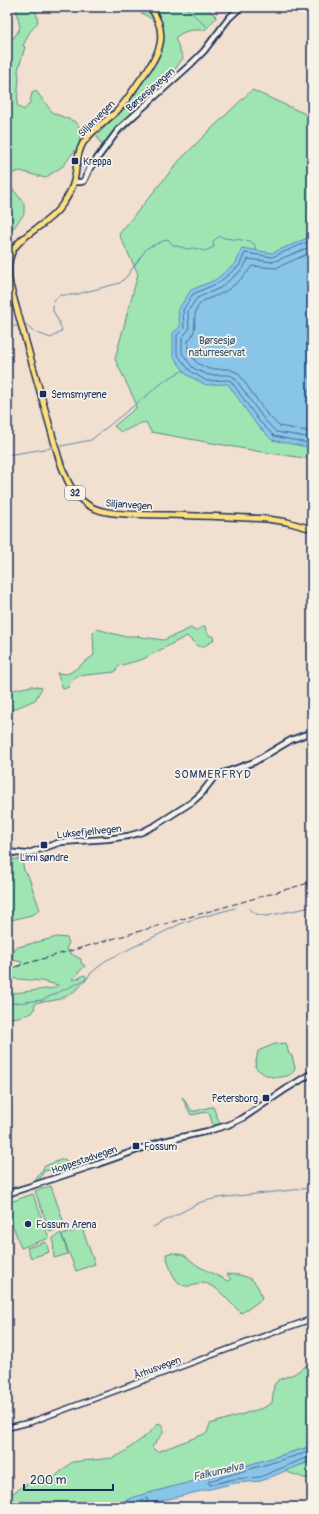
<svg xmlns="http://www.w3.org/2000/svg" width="319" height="1514" viewBox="0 0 319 1514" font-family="Pangolin,sans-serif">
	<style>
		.green { fill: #9fe5b2; stroke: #5d8a88 }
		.water { fill: #89c5e9; stroke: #5d89b1 }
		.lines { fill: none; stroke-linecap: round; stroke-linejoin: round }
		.shore { stroke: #476b96; stroke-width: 1 }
		.stream { stroke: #5d89b1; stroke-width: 1 }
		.tertiary-casing { stroke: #1b2f5e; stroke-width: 7 }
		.secondary-casing { stroke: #1b2f5e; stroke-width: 8 }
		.primary-casing { stroke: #1b2f5e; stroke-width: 8 }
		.tertiary { stroke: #f7f3e8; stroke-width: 4 }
		.secondary { stroke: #f7f3e8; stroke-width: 4.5 }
		.primary { stroke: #fedf80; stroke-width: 5 }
		.rail { stroke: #1b2f5e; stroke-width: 1; stroke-dasharray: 6 3; stroke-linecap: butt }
		.poi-dot { fill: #1b2f5e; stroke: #f7f3e8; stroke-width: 1.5 }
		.labels { text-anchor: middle; stroke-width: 3.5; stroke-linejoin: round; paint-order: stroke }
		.shield { fill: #f7f3e8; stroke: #5d6a87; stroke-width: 1 }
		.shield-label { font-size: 9px; font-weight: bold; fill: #1b2f5e }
		.street-label { font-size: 10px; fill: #1b2f5e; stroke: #f7f3e8 }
		.poi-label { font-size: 10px; fill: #1b2f5e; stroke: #f7f3e8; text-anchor: start }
		.park-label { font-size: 10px; fill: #35536f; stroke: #f7f3e8 }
		.neighbourhood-label { font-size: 11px; letter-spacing: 1px; fill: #1b2f5e; stroke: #f7f3e8 }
		.water-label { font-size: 11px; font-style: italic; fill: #365481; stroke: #f7f3e8 }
	</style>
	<rect width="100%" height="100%" fill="#f1dfcf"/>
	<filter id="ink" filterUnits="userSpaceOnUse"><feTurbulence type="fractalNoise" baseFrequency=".025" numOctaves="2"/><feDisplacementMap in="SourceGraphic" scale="8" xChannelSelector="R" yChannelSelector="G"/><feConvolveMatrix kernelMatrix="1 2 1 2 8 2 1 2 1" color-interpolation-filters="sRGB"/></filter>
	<g filter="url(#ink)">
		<path class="green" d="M16,7H35L38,22L29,33L23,46L25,47L18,70L19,77L17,105L20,108L24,110L30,103L32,93L36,91L53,113L76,122L81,130L79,145L63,166L45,178L20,171L10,174L7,181V36L14,38L20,28Z
			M133,7H204L215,15L216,18L205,30C191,30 186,29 175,38L183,58L152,102L125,130L105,147L101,144L97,136C105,126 114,119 122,109C137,91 166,50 156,26C152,15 139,14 133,7Z
			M252,90L312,117V459L262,452L151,432L146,422C135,424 131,429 121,432L114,426L136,408L135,401L115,359L138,274L119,234L180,160L207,133Z
			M7,182L24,203V214L12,230L7,234Z
			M205,626L206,631L210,636H214L213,641L202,647L196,645L187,636L143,659L119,666L115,672L77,676L70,682L69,687L63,689L57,673L67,674L73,671L94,655L93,633L97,629L122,636H134L164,640L191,628L195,631Z
			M32,686L42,688L35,700L7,712V691Z
			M22,859L24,871L28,875L40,910L32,915L7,921V860Z
			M57,937L67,938L69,943L66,948L71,954L81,959V963L85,966L72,979L75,980L84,975L86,976V980C77,991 65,999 50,1001C45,1002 39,1001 35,1004L34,1010L32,1013L20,1017L7,1018V994L54,988L58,985L41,981L7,978V970L20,966L22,962L12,960L14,948Z
			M286,1043L289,1054L292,1056L295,1068C294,1077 277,1079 269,1076C264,1075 259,1070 255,1067L258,1051L275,1044Z
			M182,1097L192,1111H196L211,1107H213L220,1124L213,1125L209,1113L207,1112L191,1115Z
			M63,1159L66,1160C70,1169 64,1173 56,1174L50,1170L44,1171L39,1180L35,1182L7,1191V1189L34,1182L45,1166Z
			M51,1186L65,1226L50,1232L35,1191Z
			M33,1194L49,1238L21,1248L7,1209V1203Z
			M82,1228L95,1264L76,1271L62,1235Z
			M61,1233L68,1254L54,1258L53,1238Z
			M46,1242L49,1252L31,1258L27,1248Z
			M172,1253L184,1255L198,1266L228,1281L231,1279L226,1274C247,1275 257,1277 262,1299L248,1309L241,1313L217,1289L204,1282C199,1284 193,1286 188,1286C174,1287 169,1265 166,1254Z
			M307,1365L312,1372V1446L205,1478L134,1497L109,1507H7V1497L22,1487L38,1479L51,1480L72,1462L113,1458L123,1453L147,1435L159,1423L163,1426V1433L152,1447L157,1452L207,1433L210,1424L263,1408L272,1403L274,1385L278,1380L294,1374Z
			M312,1461V1474L307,1479L284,1471Z"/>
		<path class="water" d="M312,236V448L272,440L256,424L228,384L206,385L187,375L173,356V333L180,327L178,310L191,290L215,280L236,263L242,248L272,253Z
			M312,1446V1461L305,1463L261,1481L235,1483L156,1502L144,1507H109L134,1497L205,1478Z"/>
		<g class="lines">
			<path class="shore" d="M312,240L272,257L245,253L239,266L218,283L193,294L183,310L184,328L177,335V354L190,371L207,381L228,380L231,381L259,421L274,436L312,444
				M312,246L273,262L248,259L243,269L220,288L197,298L188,311L189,329L182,338V353L193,368L208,375H229L234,377L263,418L276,432L312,438
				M312,252L276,268L252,266C245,276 234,287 222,293C216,297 205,298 200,304C189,317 201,328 188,341V351L197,363L209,369H229L238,373L267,414L279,426L312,432
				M312,1451L209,1481L208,1483L210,1485L234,1479L260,1477L303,1459L312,1457
				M119,1507L147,1498L148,1500L145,1504V1507"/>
			<path class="stream" d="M185,7L206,26
				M23,325H27L32,331L51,338L62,331L59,322L53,311V305L55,299L60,295H74L120,283L127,276L147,248L168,239L173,245L188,249L193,248L205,251L214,247L213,241L220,236L224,238L250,241L254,244L257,251
				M7,326H20
				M61,446L91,440L167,379L184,370
				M7,455L51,448
				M250,909L256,914L266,916L312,907
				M7,1004L42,1000L87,979L89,975L105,961L184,922L235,908
				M153,1227L201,1202L218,1198L312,1188"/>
			<defs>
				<path id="tertiary" d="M7,1428L31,1422L283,1329L312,1319"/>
				<path id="secondary" d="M74,182H81L84,181L90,168L119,129L191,64L204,51L229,18L241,7
					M7,852L26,854L61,842L108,839L128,836L142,832L156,825L192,802L201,794L215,776L254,762L291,740L312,732
					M7,1194L98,1164L160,1142L208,1131L228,1125L243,1118L286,1089L312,1073"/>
				<path id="primary" d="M150,7C172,37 157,57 138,83C131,93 125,103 116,112C105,122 92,130 83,143C76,155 77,168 74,181C72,190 67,198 62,205C39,237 0,234 10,285L59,459C65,476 72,495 88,505C105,517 144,514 166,515C199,516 233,517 267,519L287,522L312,529"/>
			</defs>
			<use href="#tertiary" class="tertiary-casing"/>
			<use href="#secondary" class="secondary-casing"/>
			<use href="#primary" class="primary-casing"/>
			<use href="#tertiary" class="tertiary"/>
			<use href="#secondary" class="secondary"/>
			<use href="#primary" class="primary"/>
			<path class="rail" d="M7,969L312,882"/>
		</g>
	</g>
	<g class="poi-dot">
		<rect x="71" y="157" width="8" height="8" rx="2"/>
		<rect x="39" y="390" width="8" height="8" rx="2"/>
		<rect x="40" y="841" width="8" height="8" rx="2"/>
		<rect x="262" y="1094" width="8" height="8" rx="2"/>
		<rect x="132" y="1142" width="8" height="8" rx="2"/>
		<circle cx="28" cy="1224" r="4"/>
	</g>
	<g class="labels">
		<rect class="shield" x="65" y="486" width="20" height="14" rx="3"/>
		<g class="shield-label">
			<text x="75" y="496">32</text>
		</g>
		<g class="street-label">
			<text transform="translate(150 89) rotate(-41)" y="4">Børsesjøvegen</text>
			<text transform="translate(96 118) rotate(-45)" y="4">Siljanvegen</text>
			<text transform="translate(129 504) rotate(4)" y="4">Siljanvegen</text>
			<text transform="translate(89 831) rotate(-6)" y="4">Luksefjellvegen</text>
			<text transform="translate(84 1159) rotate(-19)" y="4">Hoppestadvegen</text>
			<text transform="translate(157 1367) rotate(-20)" y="4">Århusvegen</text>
		</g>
		<g class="poi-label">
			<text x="83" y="165">Kreppa</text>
			<text x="51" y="398">Semsmyrene</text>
			<text x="44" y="861" text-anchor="middle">Limi søndre</text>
			<text x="258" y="1102" text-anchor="end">Petersborg</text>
			<text x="144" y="1150">Fossum</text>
			<text x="36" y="1228">Fossum Arena</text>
		</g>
		<g class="park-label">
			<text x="217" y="344">Børsesjø<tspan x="217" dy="12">naturreservat</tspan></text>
		</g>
		<g class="neighbourhood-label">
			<text x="213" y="778">SOMMERFRYD</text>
		</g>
		<g class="water-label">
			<text transform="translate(218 1471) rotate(-13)" y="4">Falkumelva</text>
		</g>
	</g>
	<rect width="319" height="1514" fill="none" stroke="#f7f3e8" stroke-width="24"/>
	<rect x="12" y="12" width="295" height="1490" fill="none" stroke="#1b2f5e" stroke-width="1.5" filter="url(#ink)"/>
	<path d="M24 1484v6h89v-6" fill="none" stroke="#1b2f5e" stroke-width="2"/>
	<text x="30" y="1484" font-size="12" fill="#1b2f5e" stroke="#f7f3e8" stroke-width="3" paint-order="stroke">200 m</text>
</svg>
